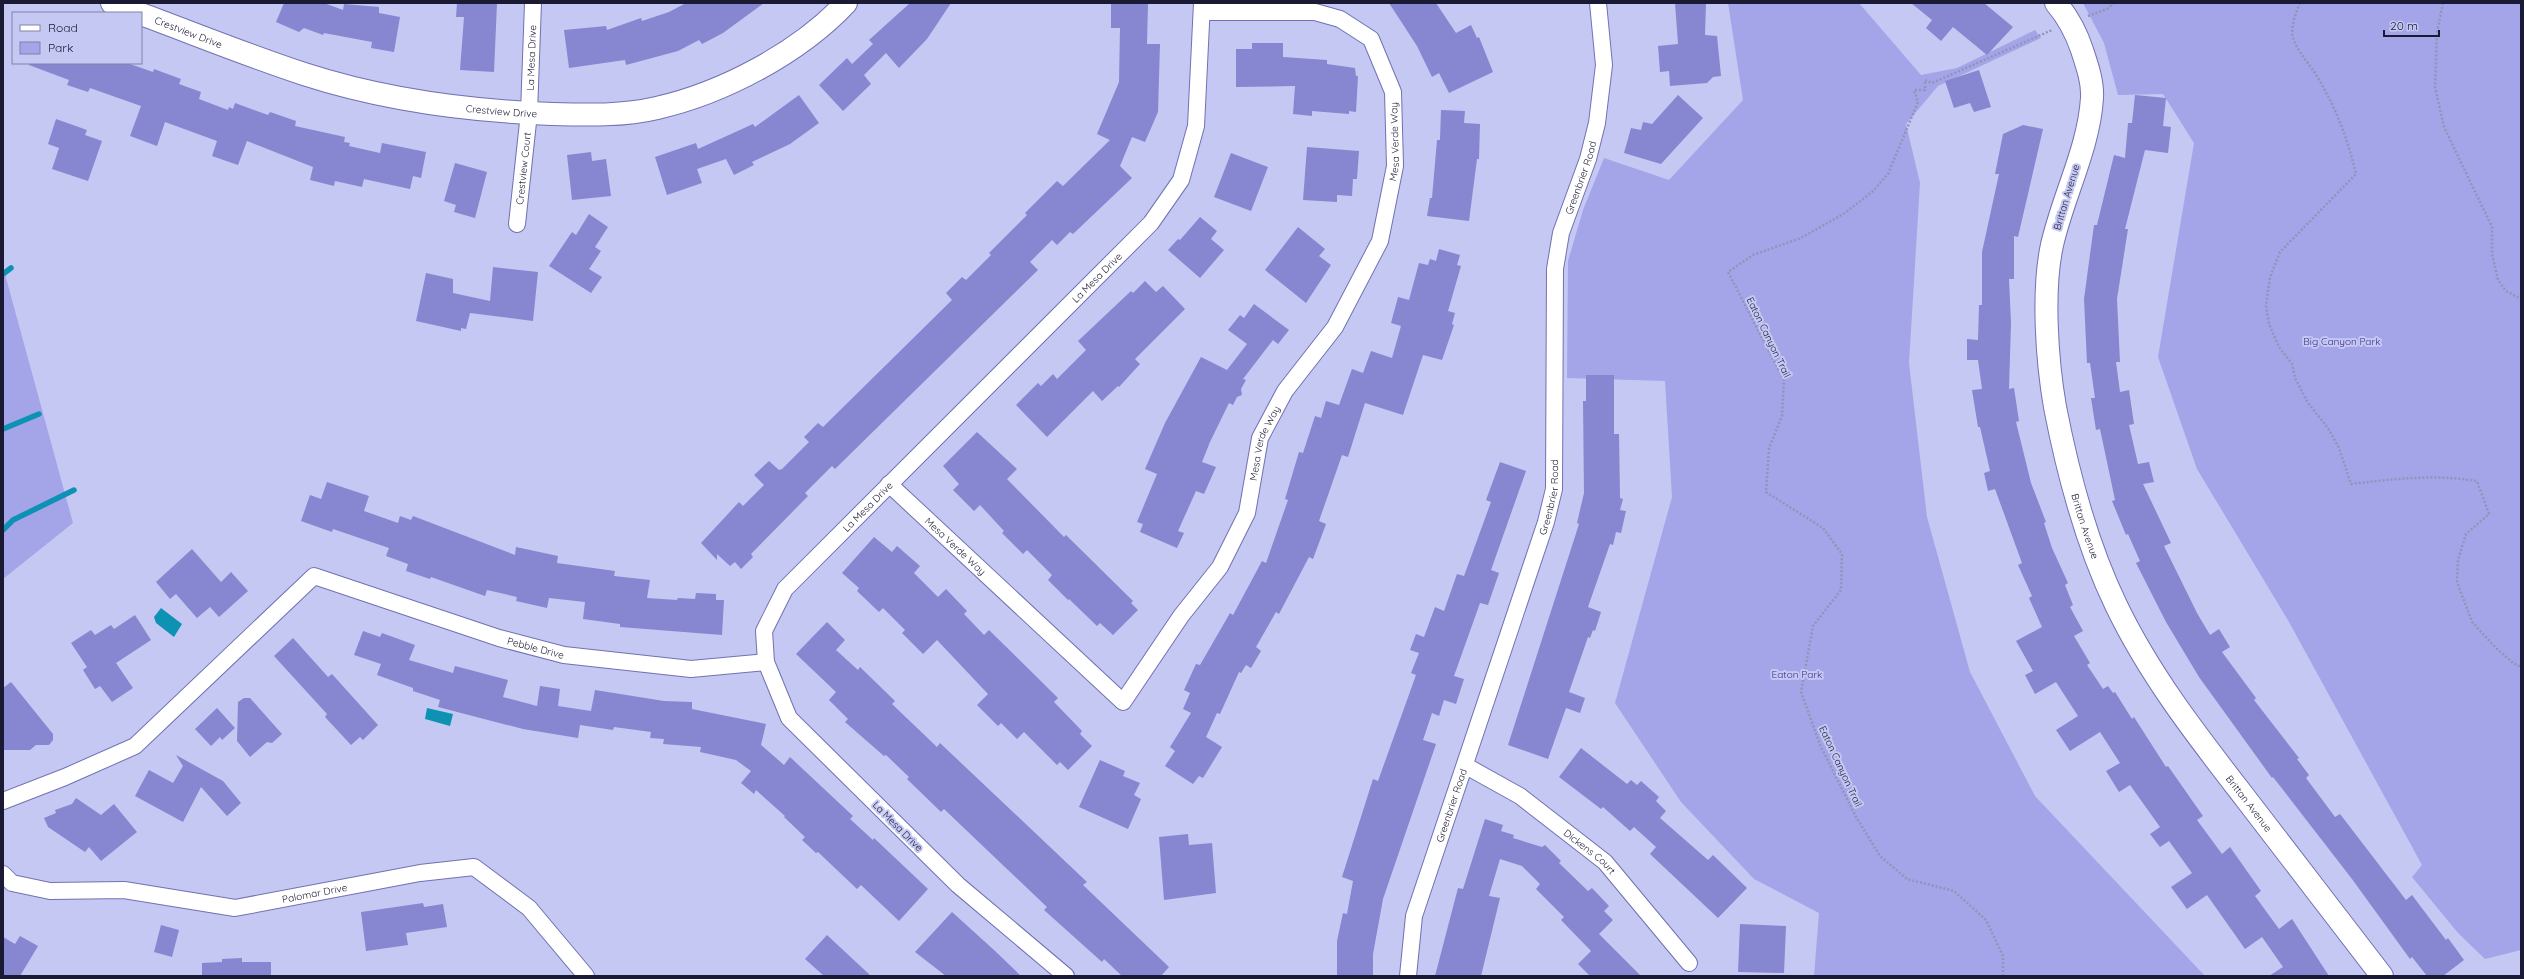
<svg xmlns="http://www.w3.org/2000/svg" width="2524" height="979" viewBox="0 0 2524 979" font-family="Quicksand,sans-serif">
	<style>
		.green { fill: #a3a5e8 }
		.water { fill: #0e92b4 }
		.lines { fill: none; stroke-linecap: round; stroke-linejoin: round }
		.stream { stroke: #0e92b4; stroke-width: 5.5 }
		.building { fill: #8686d1 }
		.minor-casing { stroke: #7171b3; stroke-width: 18 }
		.secondary-casing { stroke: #7171b3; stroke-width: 24 }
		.path { stroke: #9293b9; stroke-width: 2.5; stroke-dasharray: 2 2; stroke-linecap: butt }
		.minor { stroke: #fff; stroke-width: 16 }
		.secondary { stroke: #fff; stroke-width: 22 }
		.labels { text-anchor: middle; stroke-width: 4; stroke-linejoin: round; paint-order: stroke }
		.street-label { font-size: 10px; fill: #1b1a34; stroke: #c5c8f3 }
		.park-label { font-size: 10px; fill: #3a2f87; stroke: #c5c8f3 }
	</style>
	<rect width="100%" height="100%" fill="#c5c8f3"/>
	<path class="green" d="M1728,3H1859L1921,75L1957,68L2035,30L2041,38L1938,86L1906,124L1920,183L1909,363L1927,517L1970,672L2035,796L2205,976H1814L1819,913L1754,879L1681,802L1615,703L1672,497L1665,381L1567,378L1568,261L1583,210L1604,158L1669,180L1743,100Z
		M2083,3H2521V950L2485,959L2458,933L2412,877L2422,865L2289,622L2197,469L2158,357L2194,143L2163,94L2118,95L2104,43Z
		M3,267L73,523L3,579Z"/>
	<path class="water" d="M161,608L182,624L174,637L156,623L154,617Z
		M427,708L453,714L450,726L425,719Z"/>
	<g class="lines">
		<path class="stream" d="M3,274L11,268
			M3,429L39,414
			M3,530L13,520L74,490"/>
	</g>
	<path class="building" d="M284,3H324L343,10L344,4L379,7V13L400,17L394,52L371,48L372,42L324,33L323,35L304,28L299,32L276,22Z
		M457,3H497L494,72L460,70L464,17H456Z
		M686,3H764L723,33L702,44L699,40L678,51L626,65L625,60L569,68L564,30L606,26L607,30L641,18L642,21L669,12Z
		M910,3H951L927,39L899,68L886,53L864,75L871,84L843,111L819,85L847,58L852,64L873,44L869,40Z
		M1111,3H1148L1147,44H1160L1158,112L1145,142L1132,137L1120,166L1132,178L1073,234L1070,232L1057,245L1052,240L1030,262L1038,270L835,469L832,466L805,493L808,496L751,554L753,557L741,569L735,562L730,566L717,554V560L701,543L739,502L743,506L764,485L754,475L769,461L779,470L782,469L809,442L804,437L818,423L823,427L952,300L946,293L962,277L966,280L991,255L989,253L1027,215L1025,213L1057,181L1063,186L1110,140L1097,134L1119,82L1120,28H1111Z
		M1389,3H1436L1456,33L1471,25L1477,38L1479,37L1493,72L1449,93L1439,73L1432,77L1417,46Z
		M1675,3H1706L1705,35L1717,36L1721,76L1713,77L1707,83L1670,86L1669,71L1660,72L1658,46L1678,44Z
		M1911,3H1984L2013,27L1987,55L1953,27L1941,41L1926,28L1932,20Z
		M1252,43H1283V57L1327,60V64L1355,68L1356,76H1358L1356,112L1349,111V114L1312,111V116L1293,114L1295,86L1236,87V49H1252Z
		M29,63H127L153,72L154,69L181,79L179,84L201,92L199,99L228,110L229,107L233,109L235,103L268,115L270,112L296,121L295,126L345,137L344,142L350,143L349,146L380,153L382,143L426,152L421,178L413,176L410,189L364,179L362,187L335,181L334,186L310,180L313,167L247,141L238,165L212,156L217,141L165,122L157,146L130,136L141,106L90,88L88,92L67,85L69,80L29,65Z
		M1979,70L1991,107L1974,112L1970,103L1954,108L1945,81Z
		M799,95L819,123L790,144L752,162L754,165L734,175L726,159L697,169L702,183L667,195L655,157L696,143L698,149L753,124L755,127Z
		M1678,95L1703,118L1661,164L1624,153L1631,128L1641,130L1643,122L1652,124Z
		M2135,95L2166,98L2163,126L2171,127L2168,153L2145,150L2125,229H2128L2117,299L2120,362H2116L2120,392L2129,390L2134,424L2129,425L2138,464L2149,462L2154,482L2143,484L2171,543L2164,546L2197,613L2210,635L2219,629L2230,647L2222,652L2256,698L2254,700L2299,758L2297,759L2309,775L2306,778L2335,817L2340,814L2406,900L2412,895L2446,940L2448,938L2464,960L2443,976H2427L2412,957L2410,959L2352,879L2273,777L2272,778L2199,677L2166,622L2136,563L2140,561L2128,534L2126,535L2112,501L2115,500L2107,462L2100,429L2096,430L2091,398H2095L2090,363H2087L2084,299L2094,225H2097L2114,155L2125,158L2128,123H2132Z
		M1441,110L1465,111L1464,123L1480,124L1479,159H1477L1469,221L1427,216L1430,198H1432L1437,140H1440Z
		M56,119L87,130L85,135L102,141L88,181L52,169L59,148L48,144Z
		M2023,125L2043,129L2018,237L2014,236V279H2009L2011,323L2009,389L2014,388L2019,421L2016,422L2031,483L2046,522L2044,523L2052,548L2068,583L2065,585L2073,605L2070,607L2083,631L2074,636L2090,663L2087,665L2103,689L2108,686L2113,693L2115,692L2132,719L2134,717L2166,767L2168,766L2203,816L2197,820L2222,854L2230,847L2261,891L2255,896L2279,929L2292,919L2329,976H2269L2283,967L2262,937L2245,949L2207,895L2187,909L2171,887L2192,873L2169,841L2160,847L2150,834L2160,827L2130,785L2119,792L2106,771L2120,763L2100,732L2070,751L2056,730L2078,716L2056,682L2035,694L2025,675L2033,671L2016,641L2042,627L2029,598L2032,596L2018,565L2022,563L1995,489L1988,491L1984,473L1990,471L1980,427H1978L1972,390L1982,389L1978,360H1967V339L1978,340L1979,305H1982V252L1999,174H1995L2003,134Z
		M1307,147L1359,151L1357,179H1353L1352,196L1337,195V202L1303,200Z
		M591,152L592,161L606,159L611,196L572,200L567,155Z
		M1231,153L1268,167L1251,211L1214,197Z
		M455,163L487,172L475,218L454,212L456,205L444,201Z
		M589,214L608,227L595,247L601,251L589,269L602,277L591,293L549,266L572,232L576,235Z
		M1200,217L1217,231L1211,239L1224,250L1200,278L1168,250L1178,239L1180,240Z
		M1298,227L1325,249L1319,256L1331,265L1306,303L1265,270Z
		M1439,249L1460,255L1457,265L1461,266L1448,311L1455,313L1452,324L1454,325L1442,360L1423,355L1403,415L1365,403L1348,457L1342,455L1319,521L1326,524L1313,559L1309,557L1279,614L1276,612L1256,647L1261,651L1251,668L1246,665L1241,673L1239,672L1220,714L1217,713L1206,737L1222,747L1203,778L1199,776L1193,784L1165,766L1175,751L1170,747L1191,713L1183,709L1190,693L1184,690L1196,664L1200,665L1230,613L1233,615L1262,561L1266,563L1288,500L1285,499L1299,452L1303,453L1315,416L1321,418L1326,401L1339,405L1352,369L1363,373L1371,351L1392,358L1401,326L1391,323L1398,297L1409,300L1419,263L1428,265L1430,259L1436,261Z
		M493,267L538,272L533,321L470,313L466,329L461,328V331L416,321L426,273L453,279V293L490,301Z
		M1145,281L1156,292L1163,286L1185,309L1135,359L1140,364L1119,387L1118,386L1102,401L1093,391L1047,437L1016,405L1038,383L1041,386L1053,374L1057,379L1086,350L1078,341L1131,291L1133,293Z
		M1254,304L1289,330L1278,344L1273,340L1243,379L1246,380L1241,389L1242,395L1237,397L1233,405L1229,403L1210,442L1202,462L1216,467L1204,494L1196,491L1178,531L1184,533L1177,548L1140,532L1143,524L1137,522L1157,474L1145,469L1165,423L1201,357L1227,370L1247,344L1228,330L1240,315L1244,318Z
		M1586,375H1614V434H1619L1620,498L1623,499L1620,510L1626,511L1621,533L1616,532L1613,545L1610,544L1588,607L1601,612L1595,631L1593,630L1590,638L1588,637L1569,692L1585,698L1580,713L1566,708L1548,759L1508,745L1579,524L1577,523L1584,493L1583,401H1586Z
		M977,432L1017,469L1007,479L1064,537L1066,535L1133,601L1131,603L1138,610L1113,635L1100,623L1097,626L1069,599L1068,600L1048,580L1052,575L1027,550L1023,554L1002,533L1004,531L980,505L974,511L953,490L959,484L943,466Z
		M1500,462L1526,471L1491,570L1499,573L1488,605L1480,603L1454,676L1464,679L1456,704L1444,700L1439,716L1432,713L1423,740L1436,744L1383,899L1373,954V976H1337V941L1343,913L1347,914L1353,881L1342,877L1373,779L1378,781L1416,675L1411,673L1419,653L1410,650L1416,634L1424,637L1435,607L1444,611L1457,574L1464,576L1491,502L1486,500Z
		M327,482L369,496L364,511L398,523L400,516L411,520L413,516L515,555L516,547L558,556L557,563L615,571L614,576L650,580L647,598L677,600L678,598L695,599L696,593L716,594V600H724L722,635L620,627V624L583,619L585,602L549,598L547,608L516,601L517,597L487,590L485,596L431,577L430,579L406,571L408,564L386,556L389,548L333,529L332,532L301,521L310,495L321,499Z
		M874,537L892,552L897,546L920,566L914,573L938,597L946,589L967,611L964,614L984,635L989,630L1058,698L1054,702L1082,731L1080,734L1092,746L1068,770L1060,762L1057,765L1024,732L1017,739L1001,723L998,726L977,705L988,694L937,640L923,654L902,633L905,630L883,608L879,612L857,591L859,588L842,573Z
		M192,549L221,582L231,572L248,591L219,617L210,607L197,618L176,594L170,599L156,582Z
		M135,615L151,640L116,663L133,688L112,702L100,686L95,689L83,670L87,667L71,643L91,630L95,635L111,625L114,629Z
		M827,622L845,640L836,650L858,670L860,667L895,701L892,704L937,747L940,743L1087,882L1083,885L1169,967L1161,976H1122L1104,959L1102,962L1044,910L1047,907L944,809L941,812L907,779L909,777L886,755L884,756L845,722L848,719L829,700L836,692L796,654Z
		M363,631L380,637L382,633L415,645L409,660L453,673L455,666L508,680L503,697L537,706L540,686L560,689L558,706L591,711L595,690L664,701L692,702V709L766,724L761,745L784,765L790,757L853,816L850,819L873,840L874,838L928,889L899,921L861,885L857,889L818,852L816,853L802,840L805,837L784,817L785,816L756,790L754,794L741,783L751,771L736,760L700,752L701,747L663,744L664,739L650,738L651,732L614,727L613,730L580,725L578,738L523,729L438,707L440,700L413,691V688L377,675L381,664L354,655Z
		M293,638L328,677L332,674L378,725L363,740L360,737L351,745L325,717L327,714L274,656Z
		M11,682L53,734V740L49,745H36L30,750H3V688Z
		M244,698H250L282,734L272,743L267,742L250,757L237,741L238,702Z
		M217,708L235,728L222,740L220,737L211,746L195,729Z
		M1581,748L1627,784L1631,780L1637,785L1641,781L1659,797L1656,801L1666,811L1660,818L1708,860L1713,855L1747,888L1718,918L1650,854L1656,847L1634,827L1630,831L1603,807L1601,809L1559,777Z
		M176,755L223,781L241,803L227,816L201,787L183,822L135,796L149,770L173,783L183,766Z
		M1100,760L1125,771L1123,776L1140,783L1134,795L1141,799L1128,829L1079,807Z
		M76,798L101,815L114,804L137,832L101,861L89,847L85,852L48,827L44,818L56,813L55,810L72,804Z
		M1485,819L1503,825L1501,831L1514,835L1513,838L1542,847L1545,845L1561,861L1559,863L1588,891L1592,888L1609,906L1604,911L1613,920L1599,934L1641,976H1590L1578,964L1591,951L1561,920L1564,917L1536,889L1540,884L1522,866L1500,859L1489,896L1500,898L1481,976H1435L1458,888L1463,889Z
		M1188,834L1189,845L1212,843L1216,893L1164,900L1159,837Z
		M423,903L424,907L443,904L447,927L406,933L408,945L366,951L361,912Z
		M952,912L994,950L1021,976H946L915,952Z
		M1740,924L1786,926L1784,973L1738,972Z
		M161,925L179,930L172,957L154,952Z
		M827,935L871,976H824L805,959Z
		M20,936L38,946L20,976H3V937L15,944Z
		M242,958V962H271V976H202V963L222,962V959Z"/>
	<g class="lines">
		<defs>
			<g id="minor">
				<path id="s1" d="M517,224L529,113L533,3"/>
				<path id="s2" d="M889,484L1123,702L1181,616L1220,567L1247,513L1260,438L1285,391L1335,327L1380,241L1395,166L1393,92L1371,39L1340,19L1315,12H1202"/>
				<path id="s3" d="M1466,766L1520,796L1605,862L1689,963"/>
				<path id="s4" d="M3,801L65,777L135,746L314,576L499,638L564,655L691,669L766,662"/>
				<path id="s5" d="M3,874L12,883L50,891L124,890L235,908L420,873L474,867L529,908L586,976"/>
				<path id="s6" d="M1066,976L958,885L789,718L766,662L764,631L785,589L1151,223L1181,180L1196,126L1202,3"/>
				<path id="s7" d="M1408,976L1414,916L1546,522L1554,489L1555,269L1561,233L1588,159L1597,123L1604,65L1598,3"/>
			</g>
			<g id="secondary">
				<path d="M112,3L138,13"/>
				<path id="s8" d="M2056,3C2068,17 2076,32 2082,50C2087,65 2093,82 2092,98C2089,148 2063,196 2052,245C2042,291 2047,361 2055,407C2068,474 2086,543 2116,605C2150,676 2198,737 2246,799C2291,858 2337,917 2382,976"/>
				<path id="s9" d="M141,14C195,34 249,56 304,74C384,100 469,111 552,114C587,115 624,116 657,108C723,93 799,53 846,3"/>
			</g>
		</defs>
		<use href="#minor" class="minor-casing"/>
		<use href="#secondary" class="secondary-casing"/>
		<path class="path" d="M2300,3C2296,12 2290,28 2293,38C2298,53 2310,64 2318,78C2336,108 2348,140 2356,174L2280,252L2270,277L2266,306L2269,324L2279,347L2292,364L2295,378L2308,403L2328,428L2339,448L2351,484C2394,479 2434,474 2477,481L2489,514L2466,534L2458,560L2457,582L2472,622L2496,648L2513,663L2521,667
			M2443,3L2437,32L2435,87L2444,127L2492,227V254L2498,280L2506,291L2521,299
			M2088,16L2107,9L2114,3
			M2003,976V956L1986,920L1954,891L1907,879L1880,856L1856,817L1820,745L1801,692L1813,626L1841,590L1842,554L1823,528L1766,492L1769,448L1782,416L1784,380L1728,272L1753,255L1801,238L1845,213L1873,191L1888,174L1918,102L1914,90H1925V80L1932,83L2052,30"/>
		<use href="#minor" class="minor"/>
		<use href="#secondary" class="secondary"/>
	</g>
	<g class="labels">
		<g class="street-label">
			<text dy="4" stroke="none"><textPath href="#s9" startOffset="51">Crestview Drive</textPath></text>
			<text dy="4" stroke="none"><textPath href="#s1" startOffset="167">La Mesa Drive</textPath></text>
			<text dy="4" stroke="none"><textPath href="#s9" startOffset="375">Crestview Drive</textPath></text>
			<text dy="4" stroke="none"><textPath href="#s2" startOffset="955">Mesa Verde Way</textPath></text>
			<text dy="4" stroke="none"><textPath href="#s1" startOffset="56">Crestview Court</textPath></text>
			<text dy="4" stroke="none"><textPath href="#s7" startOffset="825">Greenbrier Road</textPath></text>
			<text transform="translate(2066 197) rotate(-73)" y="4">Brittan Avenue</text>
			<text dy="4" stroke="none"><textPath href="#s6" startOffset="958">La Mesa Drive</textPath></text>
			<text transform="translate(1769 337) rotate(64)" y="4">Eaton Canyon Trail</text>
			<text dy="4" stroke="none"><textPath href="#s2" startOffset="619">Mesa Verde Way</textPath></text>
			<text dy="4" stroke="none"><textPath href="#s7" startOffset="501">Greenbrier Road</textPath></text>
			<text dy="4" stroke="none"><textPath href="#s6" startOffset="634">La Mesa Drive</textPath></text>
			<text dy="4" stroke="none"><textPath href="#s8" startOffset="542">Brittan Avenue</textPath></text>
			<text dy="4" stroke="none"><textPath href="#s2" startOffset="91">Mesa Verde Way</textPath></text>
			<text dy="4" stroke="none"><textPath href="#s4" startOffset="623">Pebble Drive</textPath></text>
			<text transform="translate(1841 766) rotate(65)" y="4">Eaton Canyon Trail</text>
			<text dy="4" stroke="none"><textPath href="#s8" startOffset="866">Brittan Avenue</textPath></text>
			<text dy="4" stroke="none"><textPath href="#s7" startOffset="177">Greenbrier Road</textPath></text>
			<text transform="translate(898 826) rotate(45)" y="4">La Mesa Drive</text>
			<text dy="4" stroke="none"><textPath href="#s3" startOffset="151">Dickens Court</textPath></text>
			<text dy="4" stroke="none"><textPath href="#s5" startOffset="319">Palomar Drive</textPath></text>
		</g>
		<g class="park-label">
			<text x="2342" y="345">Big Canyon Park</text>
			<text x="1797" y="678">Eaton Park</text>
		</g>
	</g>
	<rect width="2524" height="979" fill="none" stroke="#1b1a34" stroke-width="8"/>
	<rect x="12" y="12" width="130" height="52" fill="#c5c8f3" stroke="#8182a7"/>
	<rect x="20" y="25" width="20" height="6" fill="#ffffff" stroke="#8182a7"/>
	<text x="48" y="32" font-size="12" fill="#1b1a34">Road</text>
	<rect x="20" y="42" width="20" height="12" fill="#a3a5e8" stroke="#8182a7"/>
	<text x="48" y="52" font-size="12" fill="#1b1a34">Park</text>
	<path d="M2384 30v6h55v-6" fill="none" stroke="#1b1a34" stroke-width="2"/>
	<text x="2390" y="30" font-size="12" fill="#1b1a34" stroke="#c5c8f3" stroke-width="3" paint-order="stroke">20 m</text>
</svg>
